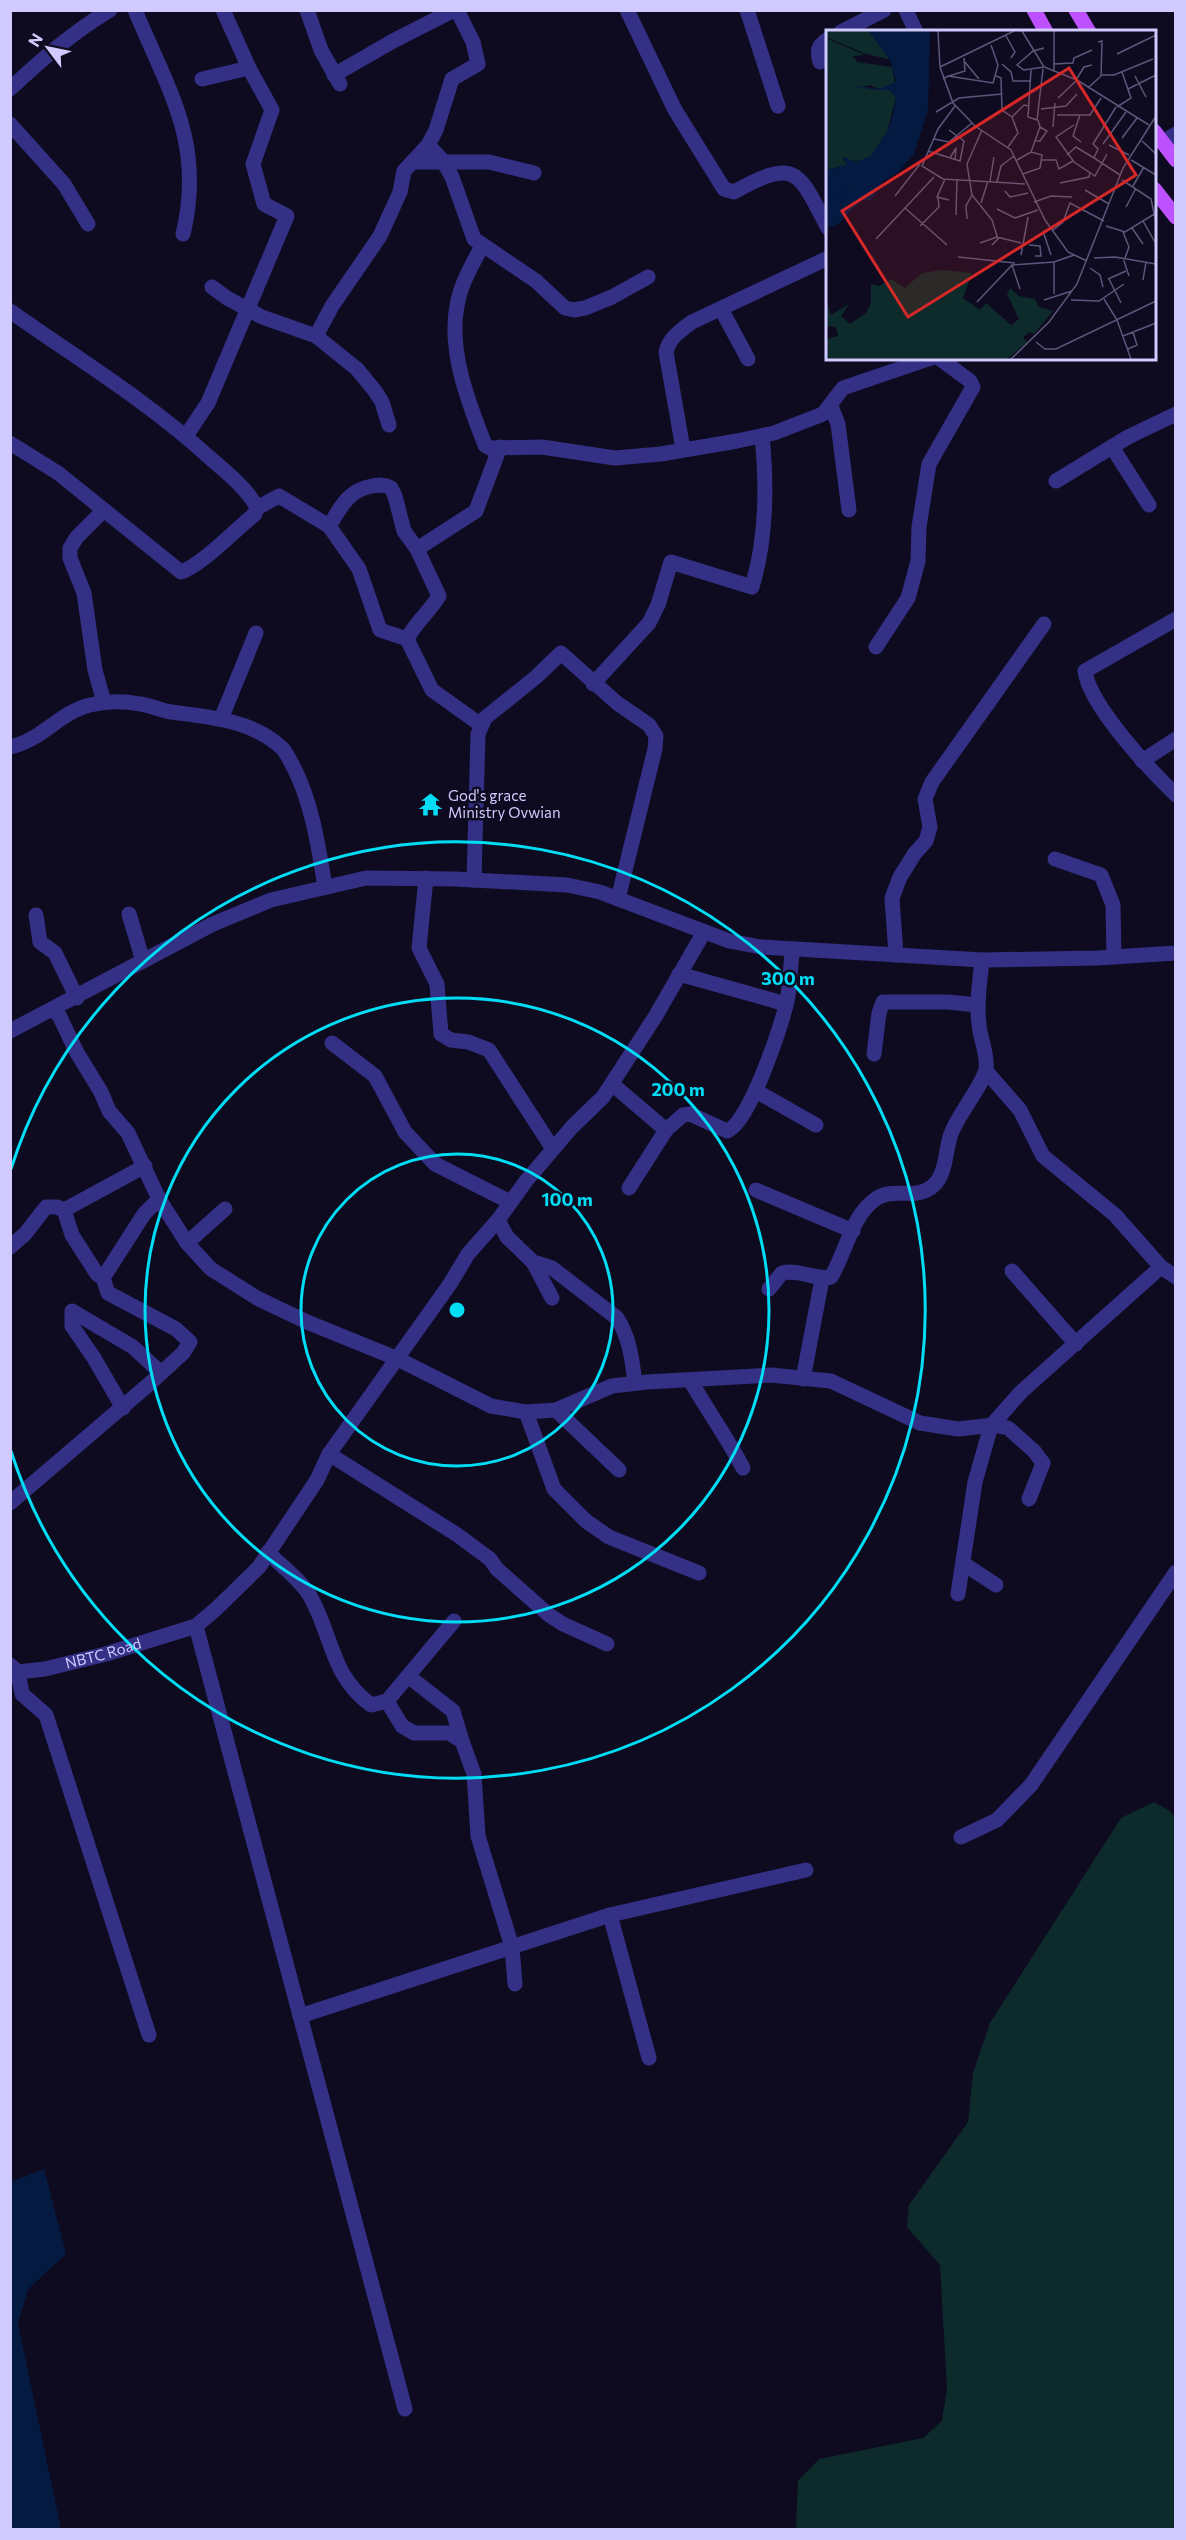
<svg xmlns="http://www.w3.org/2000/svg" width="1186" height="2540" viewBox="0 0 1186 2540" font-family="Commissioner,sans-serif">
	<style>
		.green { fill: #0d2b2a }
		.water { fill: #041a40 }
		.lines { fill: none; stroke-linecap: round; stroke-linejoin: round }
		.minor { stroke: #333085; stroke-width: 15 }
		.major { stroke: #be51ff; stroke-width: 15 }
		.ring { fill: none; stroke: #00ddf5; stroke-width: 3 }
		.labels { text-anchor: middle; stroke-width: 5; stroke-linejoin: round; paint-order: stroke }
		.poi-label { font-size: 15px; fill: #d0caff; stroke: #0e0b21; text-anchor: start }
		.street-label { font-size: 15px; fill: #d0caff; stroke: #0e0b21 }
		.inset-river { fill: none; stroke: #041a40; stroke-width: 3 }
		.inset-road { fill: none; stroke: #5c577a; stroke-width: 1.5 }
		.view { fill: #d62828; fill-opacity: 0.15; stroke: #d62828; stroke-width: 3 }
		.inset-edge { fill: none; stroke: #d0caff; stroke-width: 3 }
		.centre { fill: #00ddf5; stroke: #0e0b21; stroke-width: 3 }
		.ring-label { font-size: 18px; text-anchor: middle; font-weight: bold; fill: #00ddf5; stroke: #0e0b21; stroke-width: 5; stroke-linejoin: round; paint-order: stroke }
	</style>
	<rect width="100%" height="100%" fill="#0e0b21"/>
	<path class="green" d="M1154,1802L1170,1811L1176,1820L1175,2529H796L798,2481L819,2459L923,2438L942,2421L947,2388L940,2265L907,2227L909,2205L968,2122L973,2073L990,2023L1121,1818Z"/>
	<path class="water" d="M44,2169L66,2254L28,2289L18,2324L61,2529H11V2182Z"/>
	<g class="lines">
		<g class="minor">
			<path d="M135,10C168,90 205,143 183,234"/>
			<path d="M307,10L321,50L340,84"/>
			<path d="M627,10L675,110L724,189L734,192C797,157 798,171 828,228"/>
			<path d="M747,10L778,106"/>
			<path d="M906,10L916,32"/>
			<path d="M841,32L884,10"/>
			<path d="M820,62C817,51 817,46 828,39"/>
			<path d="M334,75L393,41L454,10"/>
			<path d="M202,79L249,68L223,10"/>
			<path d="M10,89C41,60 73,32 110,10"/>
			<path d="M10,124L64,184L88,224"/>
			<path d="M1163,142L1176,134"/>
			<path d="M428,145L443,161L452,177L474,239L536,281L565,308L574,310L585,308L612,297L648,277"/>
			<path d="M412,162H489L534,173"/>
			<path d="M482,246C472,265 460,285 457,306C448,351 469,404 485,445L490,448L542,447L615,458L661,454L737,441L774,433L823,414L843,388L931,358"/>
			<path d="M212,287L227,298L262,317L316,336L357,369L375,391L382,402L389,425"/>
			<path d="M721,309L748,359"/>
			<path d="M10,311C78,359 149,402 210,458C226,472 248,489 257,508L255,514C236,529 202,565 181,572L58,473L10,443"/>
			<path d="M316,336L332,306L380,236L400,192L404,171L428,145L436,130L452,79L478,64L473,42L457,10"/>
			<path d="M831,406L838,424L849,510"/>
			<path d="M186,436L208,403L287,216L264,204L253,164L272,110L249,68"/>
			<path d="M1112,447L1149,505"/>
			<path d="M683,449L666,352C669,338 681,330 692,322L828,258"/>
			<path d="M1056,481L1128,437L1176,414"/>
			<path d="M257,508L279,496L329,526L359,569L380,630L407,639L432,690L481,725"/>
			<path d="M329,526C342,506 347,491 372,486C379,485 385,484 391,488L395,496L404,531L417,549L439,596C430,611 416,622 407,639"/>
			<path d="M417,549L476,511L500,447"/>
			<path d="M1176,619L1085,671C1089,705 1151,771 1176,795"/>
			<path d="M876,647L908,598L918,561L919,527L929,464L973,387L970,381L939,358"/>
			<path d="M593,684L649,623L658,605L671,562L752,587C767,538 767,486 762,436"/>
			<path d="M104,702L95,670L84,593L70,558V548L77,537L104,510"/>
			<path d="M221,719L256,633"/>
			<path d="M10,747C41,741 60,712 90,705C106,701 125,701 140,704C151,705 161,711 171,712C210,717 252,720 282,748C286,752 289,759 292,764C312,802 318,844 325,887"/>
			<path d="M1142,761L1176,739"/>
			<path d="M1055,859L1101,875L1113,905L1114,957"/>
			<path d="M426,878L419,948L437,984L441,1034L451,1040L468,1042L489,1050L553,1149"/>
			<path d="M474,880L478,734L485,718L536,677L561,653L617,703L649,725L656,736L655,749L618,899"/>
			<path d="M129,914L143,961"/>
			<path d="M36,915L40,942L55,953L77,998"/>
			<path d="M896,955L892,898L900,877L915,853L926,841L930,827L925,799L932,782L1044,624"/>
			<path d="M679,974L786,1004"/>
			<path d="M54,1010L60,1017L76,1051L101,1092L109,1111L128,1133L159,1199L187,1243L211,1269L257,1298L307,1322L398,1359L491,1406L526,1412L556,1410L612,1386L647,1382L771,1375L831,1381L920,1423L958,1429L994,1425L1008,1428L1034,1451L1043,1463L1029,1499"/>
			<path d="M10,1031L213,924L271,900L366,878L455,879L567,885L600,892L729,941L761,947L982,960L1097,958L1176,953"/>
			<path d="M332,1043L375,1076L405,1132L435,1164L510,1202"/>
			<path d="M874,1054L879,1013L883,1002H948L977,1005"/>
			<path d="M986,1071L1020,1110L1043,1156L1115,1215L1161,1267L1176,1277"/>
			<path d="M612,1084L666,1130L629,1188"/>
			<path d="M756,1091L816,1125"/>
			<path d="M666,1130L683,1115L690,1114L727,1131C749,1124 782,1025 787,1001C790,984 791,967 792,950"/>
			<path d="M756,1190L853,1231"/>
			<path d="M64,1210L145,1166"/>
			<path d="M498,1220L507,1237L533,1262L552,1268L617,1318C630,1338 632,1360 635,1383"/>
			<path d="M187,1243L225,1209"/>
			<path d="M10,1247L25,1234L46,1207H57L64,1210L72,1235L97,1274L103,1278L108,1293L176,1329L190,1342L183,1353L148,1385L10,1503"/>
			<path d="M533,1262L552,1298"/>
			<path d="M1012,1271L1076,1344"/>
			<path d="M103,1278L144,1214L159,1199"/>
			<path d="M769,1289L782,1273C800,1269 814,1280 831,1277C846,1253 851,1215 877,1198C894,1187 917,1201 934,1185C947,1172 945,1150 951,1134C957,1116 984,1083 986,1069C988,1054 980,1039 979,1024C976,1002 980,982 982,960"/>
			<path d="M803,1379L822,1279"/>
			<path d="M690,1380C707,1410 727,1437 743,1468"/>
			<path d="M123,1408L94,1358L72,1326V1311L133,1347L161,1373"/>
			<path d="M556,1410L619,1470"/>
			<path d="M526,1412L554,1489L586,1521L609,1537L699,1573"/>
			<path d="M329,1454L456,1534L490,1559L497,1569L549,1615L563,1624L607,1644"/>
			<path d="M268,1552C281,1566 301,1580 310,1596C333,1636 330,1675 371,1705L387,1701L454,1621"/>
			<path d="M964,1564L996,1585"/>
			<path d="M958,1594L975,1482L991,1426L1021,1392L1161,1267"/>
			<path d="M196,1626L405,2409"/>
			<path id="s1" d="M10,1665L18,1672L45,1669L106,1654L196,1626L216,1609L259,1567L317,1480L329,1454L450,1284L468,1254L498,1220L526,1181L572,1127L603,1097L655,1017L704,932"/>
			<path d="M18,1672L22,1694L46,1715L149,2035"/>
			<path d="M408,1676L453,1711L462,1741"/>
			<path d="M387,1701L402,1726L414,1733H449L462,1741L474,1774L478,1836L512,1947L515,1984"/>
			<path d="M961,1837L997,1820L1031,1785L1176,1572"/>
			<path d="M610,1915L649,2058"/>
			<path d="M300,2016L610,1915L806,1870"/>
		</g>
		<path class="major" d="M1034,10L1046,32
			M1076,10L1089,32
			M1154,131L1176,160
			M1154,189L1176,217"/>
	</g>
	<g class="ring">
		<circle cx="457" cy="1310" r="156"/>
		<circle cx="457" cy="1310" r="312"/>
		<path d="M11 1169A468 468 0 1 1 11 1451"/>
	</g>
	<defs>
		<symbol id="temple-bare" viewBox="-9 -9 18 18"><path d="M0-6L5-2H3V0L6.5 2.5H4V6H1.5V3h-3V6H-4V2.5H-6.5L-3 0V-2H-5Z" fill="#00ddf5" stroke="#0e0b21" stroke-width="2.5" paint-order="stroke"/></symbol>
	</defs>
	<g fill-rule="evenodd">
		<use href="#temple-bare" x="414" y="788" width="33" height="33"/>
	</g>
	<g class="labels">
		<g class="poi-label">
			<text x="448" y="801">God's grace<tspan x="448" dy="17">Ministry Ovwian</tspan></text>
		</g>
		<g class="street-label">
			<text dy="5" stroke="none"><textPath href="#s1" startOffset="98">NBTC Road</textPath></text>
		</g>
	</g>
	<g transform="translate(826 30)">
		<rect width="330" height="330" fill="#0e0b21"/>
		<path d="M0,1H43L63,29L40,24L0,7ZM0,8L39,25L27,26L31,32L66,37L69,54L53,59L44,55L36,57L49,60H63L70,67L61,102L45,126L32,132L17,129L21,135L0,140ZM117,240L146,243L137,268L154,280L160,273L185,295L193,289L181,264L184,258L193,266L209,269L213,277L227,281L208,304L203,302L197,307L201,312L181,329H0L1,309L12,306L10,297L0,296V270L5,285L23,274L15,286L24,294L40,283L45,273V254L53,256L65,249L79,258L96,243Z" fill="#0d2b2a"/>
		<path d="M43,1H104L102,79L88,124L71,143L57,151L45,170H36L12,194L0,198V140L21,135L16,126L29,132L45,126L61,102L67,84L70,67L63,60H49L32,57L25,63L32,56L53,59L70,52L65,32Z" fill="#041a40"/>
		<path class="inset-river" d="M0,174L22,160"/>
		<path class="inset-road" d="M112,1L114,37L127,73L149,96L185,120L219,190L242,222L261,231M196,1L218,37L251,50L323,95M180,6L189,22L185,28M218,18L207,21L191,35L198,40L218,37M291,24L330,5M138,31L153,49M176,34L185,42L187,51H205M228,34L247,33L248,28L266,20M114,37L188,1M205,40L202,87L211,90L217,39M228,42V1M275,45H288L327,29M123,46L139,41L138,28M170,46L175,48L176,80L186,87L192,103L182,117M309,46L320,67M117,49L122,46L167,53L172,35L165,15M250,50L258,37L266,35M262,58L275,46L276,11L272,12M302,59L330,45M232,68L251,50M129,76L112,99L96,136L117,149L199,154M290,77L267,114L272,119L268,128L294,145M291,77L305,68L296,42M215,79L240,76L251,64M110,82L133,68L176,64M231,85H264L275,68M254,85L247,106L255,112M186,87L198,75L203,76M248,95L230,107L248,132L269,146L281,124M227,97L229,73M156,100L141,134L146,165L166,190L172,209L166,215M296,108L311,88M108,109L123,112L146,93M209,111H214L221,101L214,97M316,111L330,124M277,114L300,82M283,115L303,125M102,121L134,131L138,111L123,100M205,122L214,97L212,90M241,125L250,117L268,128M124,128L130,118L129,130M191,130L205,122L216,125L214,138L197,144M215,130H230L233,139L247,131M305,130L330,145M119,149L111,167L123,170M296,150L325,169L330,192M164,151L168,127M171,152L175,136L188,126M234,153L263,147L264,142M307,156L318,137M259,160L283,174M179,161L184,167L202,163M69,166L94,134M208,172L225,166L246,167M155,173L162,151M300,177L310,158M79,178L121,215M171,179L189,188L212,180M130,185L131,149M141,189L140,176L146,165M317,191L330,214M94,196L113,177L112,168M280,196L299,202L330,183M306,198L317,214M217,201L225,225M226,201L237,192L244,173L278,191M297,202L303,217L299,228M50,209L108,147M154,213L171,207L195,213M203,215L214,216L215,226H209M195,225L202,187M132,227L189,233M268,228L289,227L330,234M297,228L303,246M228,232V264M186,235L194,259M264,238L274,245L277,257M282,249L300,241M283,249L295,273M317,250L320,232M278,269L291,290L305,329M218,270L246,261M245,270L273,271L298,254M151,272L186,235L228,232L248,225M297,306L330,293M210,312L219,319H230L330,271M302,319L311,315L307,302M185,329L223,292L251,254L297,138L330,86"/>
		<path class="view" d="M243,38L310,145L82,287L16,181Z"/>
		<rect width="330" height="330" class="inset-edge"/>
	</g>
	<circle cx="457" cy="1310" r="9" class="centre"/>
	<g class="ring-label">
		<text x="788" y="985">300 m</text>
		<text x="678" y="1096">200 m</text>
		<text x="567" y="1206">100 m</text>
	</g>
	<rect width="1186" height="2540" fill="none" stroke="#d0caff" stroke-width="24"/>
	<g transform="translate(48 48) rotate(302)" stroke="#0e0b21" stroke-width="4.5" paint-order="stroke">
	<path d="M0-4.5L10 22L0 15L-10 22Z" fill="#d0caff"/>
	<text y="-9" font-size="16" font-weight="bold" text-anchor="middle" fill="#d0caff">N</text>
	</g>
</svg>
